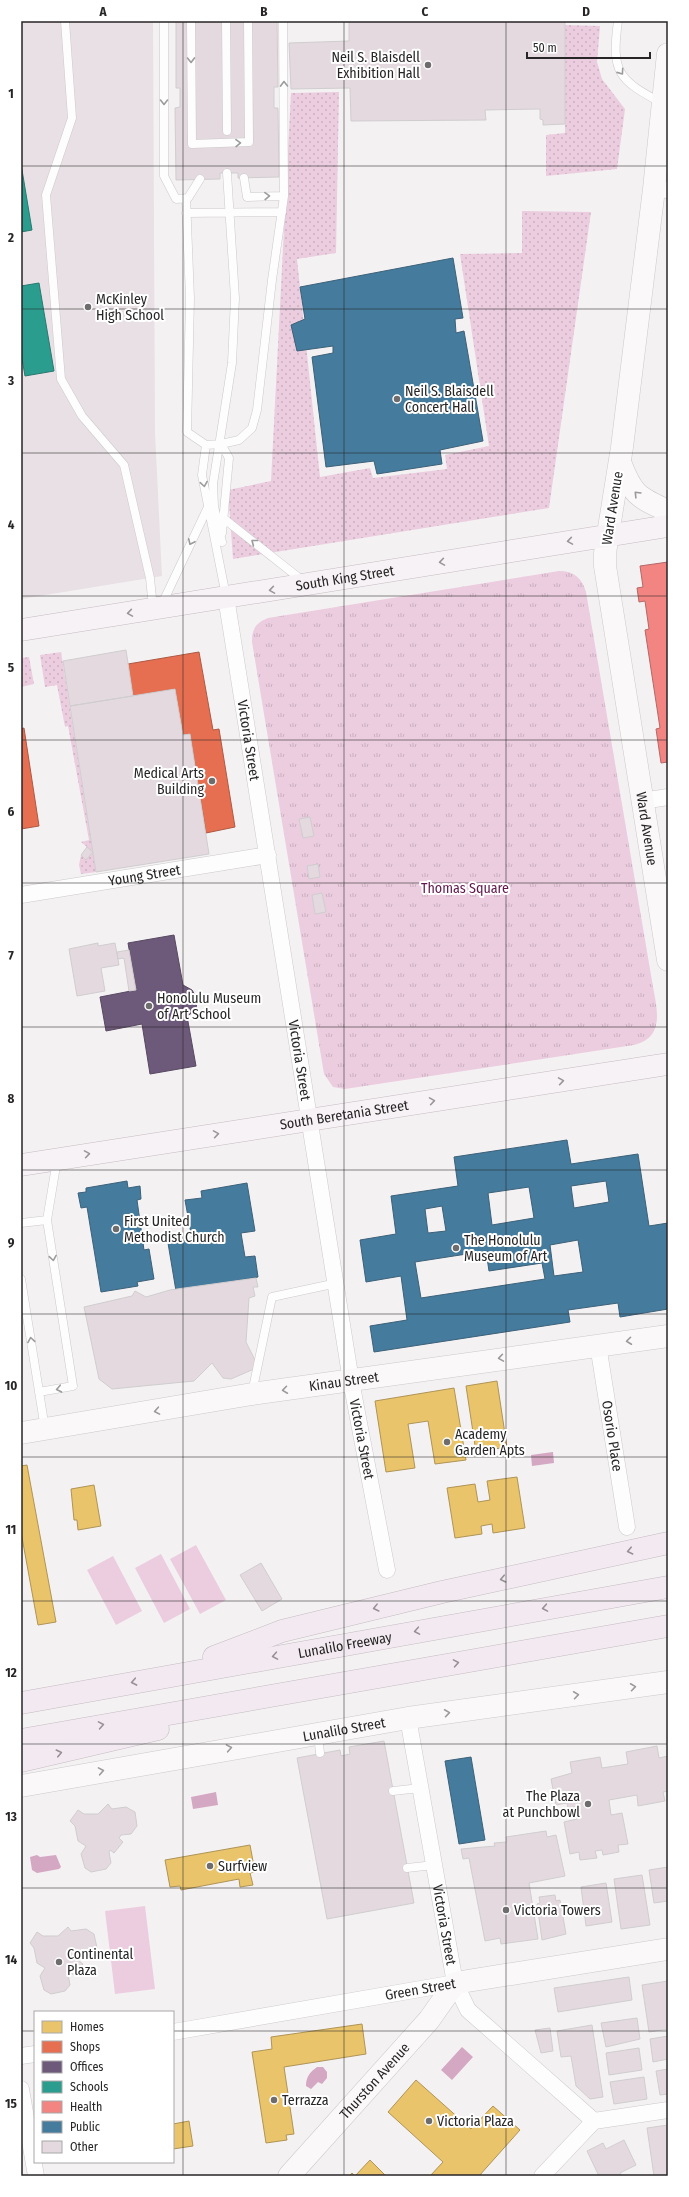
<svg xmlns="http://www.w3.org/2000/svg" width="689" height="2197" viewBox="0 0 689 2197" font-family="'Fira Sans Condensed',sans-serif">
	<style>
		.built { fill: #e8e0e4 }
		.grass { fill: url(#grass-dots) }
		.park { fill: url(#park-tufts) }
		.garden { fill: #ebcddf }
		.water { fill: #d4a7c3 }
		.homes { fill: #e9c46a; stroke: #af9456 }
		.shops { fill: #e76f51; stroke: #ad5944 }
		.offices { fill: #6d597a; stroke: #584961 }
		.schools { fill: #2a9d8f; stroke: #297970 }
		.health { fill: #f28482; stroke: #b56866 }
		.public { fill: #457b9d; stroke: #3c6179; fill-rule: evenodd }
		.building { fill: #e3d9df; stroke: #d0cdcf }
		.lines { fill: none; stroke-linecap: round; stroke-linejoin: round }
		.lane-casing { stroke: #ccc9cb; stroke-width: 9 }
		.street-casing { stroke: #ccc9cb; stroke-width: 17 }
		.secondary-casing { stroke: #ccc9cb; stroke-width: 23 }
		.primary-casing { stroke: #c5bbc2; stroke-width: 23 }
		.highway-casing { stroke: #c5bbc2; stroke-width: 23 }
		.lane { stroke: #fdfdfd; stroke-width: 8 }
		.street { stroke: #fdfdfd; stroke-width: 16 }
		.secondary { stroke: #faf8f9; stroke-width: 22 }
		.primary { stroke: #f7f2f5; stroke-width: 22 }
		.highway { stroke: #f2eaf0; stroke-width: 22 }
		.oneway { stroke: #9d9c9c }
		.oneway2 { stroke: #9b999a }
		.oneway3 { stroke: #999698 }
		.oneway4 { stroke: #979195 }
		.grid { fill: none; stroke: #272526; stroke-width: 1; stroke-opacity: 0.55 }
		.poi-dot { fill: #6f6c6e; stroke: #fff; stroke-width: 1.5 }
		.labels { text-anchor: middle; stroke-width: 4; stroke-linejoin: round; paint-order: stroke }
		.poi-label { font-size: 14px; fill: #272526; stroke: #fff; text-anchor: start }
		.street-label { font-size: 14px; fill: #272526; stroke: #fff }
		.park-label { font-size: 14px; fill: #62184c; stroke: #fff }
		.neatline { fill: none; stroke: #272526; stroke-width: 1.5 }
		.grid-label { font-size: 13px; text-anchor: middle; font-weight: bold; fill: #272526 }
	</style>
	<defs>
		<pattern id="grass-dots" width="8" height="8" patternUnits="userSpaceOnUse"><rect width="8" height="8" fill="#ebcddf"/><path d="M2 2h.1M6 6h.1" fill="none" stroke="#cab0bf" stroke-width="1.8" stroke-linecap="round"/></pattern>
		<pattern id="park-tufts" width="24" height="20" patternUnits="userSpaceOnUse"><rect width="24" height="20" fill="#ebcddf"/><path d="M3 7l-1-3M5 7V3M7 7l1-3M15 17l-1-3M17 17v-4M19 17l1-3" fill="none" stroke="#cab0bf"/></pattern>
	</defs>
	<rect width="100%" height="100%" fill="#f4f1f3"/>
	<path class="built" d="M21,21H153L155,432L162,576L21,599Z"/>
	<path class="grass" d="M565,25L600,26L597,62L602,79L625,109L617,169L546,176V135L565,133Z
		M339,92L336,253L297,259L320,477L370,468L373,478L447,469L445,455L489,446L460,254L522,253V211L591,212L549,508L233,559L228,490L271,481L291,93Z
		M61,652L96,872L81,874L79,865L81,855L86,859L93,852L81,842L89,840L68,726L65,727L57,685L45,687L40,655Z
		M29,657L34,684L21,687V658Z"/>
	<path class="park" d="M559,571C574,571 582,578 586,592L652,981C656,1006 667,1037 634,1045L345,1089L333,1087L324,1074L252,642C252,628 256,623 268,618Z"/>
	<path class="garden" d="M196,1545L226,1600L200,1614L170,1559Z
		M161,1554L190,1609L164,1623L135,1568Z
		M113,1556L142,1611L116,1625L87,1570Z
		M145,1906L155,1989L115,1994L105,1911Z"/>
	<path class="water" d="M553,1452L554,1463L532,1466L531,1455Z
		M216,1792L218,1805L193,1809L191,1797Z
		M37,1855L40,1857L56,1855L61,1867L59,1869L37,1873L32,1870L30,1857Z
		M462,2047L473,2057L452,2080L441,2070Z
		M317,2067H323L327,2072V2078L322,2084L318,2082L311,2089L306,2086C306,2077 310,2072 317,2067Z"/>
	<path class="homes" d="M497,1381L507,1447L476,1452L466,1386Z
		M454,1388L466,1460L435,1464L428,1421L408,1424L415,1468L386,1472L375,1401Z
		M27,1465L56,1622L38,1625L21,1532V1466Z
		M517,1477L525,1528L493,1533L492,1524L481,1526L482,1534L455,1538L447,1488L475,1484L478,1502L490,1500L487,1481Z
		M94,1485L101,1526L78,1530L77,1520H74L71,1489Z
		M250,1845L255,1872L250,1873L253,1885L240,1887L239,1879L181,1890L180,1886L170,1887L165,1860Z
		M362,2024L366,2054L284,2067L294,2134L286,2135L287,2140L266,2143L252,2052L272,2049L271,2037Z
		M416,2080L471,2129L493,2106L520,2130L479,2176H430L443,2162L388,2112Z
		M189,2121L193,2146L173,2149V2124Z
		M370,2160L386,2176H349L352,2173L355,2176Z"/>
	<path class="shops" d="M199,652L213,730L219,729L235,827L206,833L190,734L183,735L175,689L133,696L128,664Z
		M24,728L39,826L21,829V729Z"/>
	<path class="offices" d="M174,935L183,985L192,990L198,1000L195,1011L187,1016L196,1066L150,1074L142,1024L106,1031L100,997L136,990L128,943Z"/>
	<path class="schools" d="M21,164L32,230L21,232Z
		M39,283L54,371L25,376L21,353V286Z"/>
	<path class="health" d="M668,562V762L661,763L656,729L660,728L645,630L649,629L645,601L639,602L637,588L643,587L640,566Z"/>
	<path class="public" d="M453,258L463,318L455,319L456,333L464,331L483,441L440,450L442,464L377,474L374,461L326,467L312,357L333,353V346L297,351L291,325L305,319L300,287Z
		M567,1140L571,1164L638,1154L649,1226L668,1223V1309L620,1317L618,1303L568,1310L570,1322L374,1352L370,1326L407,1320L401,1276L366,1282L360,1240L396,1234L391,1196L458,1186L454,1157ZM606,1181L609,1202L574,1208L571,1186ZM529,1187L534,1218L492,1225L488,1193ZM442,1206L446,1231L428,1233L425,1209ZM578,1240L583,1272L554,1276L550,1245ZM486,1251L489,1271L542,1263L545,1279L421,1298L415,1262Z
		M127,1181L128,1188L140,1186L141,1199L137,1200L144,1250L149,1249L154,1279L137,1282L138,1286L101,1292L87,1207L81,1208L78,1193L86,1192V1188Z
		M247,1183L255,1231L241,1233L245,1257L255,1256L258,1277L176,1291L168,1243L192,1239L185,1200L202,1198L201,1191Z
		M471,1757L485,1840L459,1844L445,1761Z"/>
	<path class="building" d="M176,21H277L278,87H274V108H278L279,177L238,178V173H220V179L176,180L175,108L180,107V88H176Z
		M349,21H565V124L543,125V120L540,119V109L485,110L486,120L351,121L350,88L291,89L289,43L349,41Z
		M126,650L133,696L70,706L63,661Z
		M175,689L183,735L190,734L209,854L96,872L70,706Z
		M310,817L314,836L303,838L299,819Z
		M87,847L93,852L86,860L81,855Z
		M318,864L320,877L309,879L307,866Z
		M322,893L326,912L315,914L312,895Z
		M98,943V946L115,943L119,965L101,968L105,991L77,996L69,949Z
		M129,950L136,990L129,991L124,958L118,959L117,952Z
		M256,1278L258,1287H253L255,1296L249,1298L246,1342L257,1364L254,1369L231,1379L223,1378L212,1363L194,1381L112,1389L99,1379L84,1307L132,1296L135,1291L146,1297L170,1290Z
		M261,1563L282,1599L262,1611L240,1575Z
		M384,1741L414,1903L327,1919L297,1758L340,1750L341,1756L350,1754L349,1747Z
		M657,1746L659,1758L668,1756V1791L663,1792L665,1801L638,1806L637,1795L609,1800L611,1815L622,1813L628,1844L618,1845L619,1852L603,1855L602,1850L595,1851L597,1858L580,1860L579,1852L570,1854L564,1822L577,1819L575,1807L568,1808L567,1803L556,1805L551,1779L572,1773L570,1762L600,1757L602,1768L628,1764L626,1752Z
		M108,1804L112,1809L126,1807L135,1812L137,1826L131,1834L121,1835L119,1838L123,1842L114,1853L110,1850L109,1852L111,1863L106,1869L91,1872L85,1868L81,1854L86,1846L78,1841L75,1826L70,1821L78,1810L84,1814H98Z
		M546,1831L547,1837L556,1835L565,1876L529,1883L538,1939L501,1944L500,1938L485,1941L469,1858L463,1859L461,1849L495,1846L494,1843L507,1842L506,1837Z
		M668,1867V1901L654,1903L649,1870Z
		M642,1875L650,1925L621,1929L614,1879Z
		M606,1883L612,1922L586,1926L581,1887Z
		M555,1895L556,1901L560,1900L566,1934L542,1940L537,1904L540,1903L539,1897Z
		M68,1927L71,1931L86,1929L94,1934L97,1948L91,1956L80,1958L78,1960L83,1964L74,1975L69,1972L68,1974L70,1985L65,1991L51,1994L44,1990L40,1976L45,1968L37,1963L34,1948L30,1943L37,1932L43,1936H58Z
		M629,1977L632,2000L558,2012L554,1988Z
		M668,1981V2029L649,2032L642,1985Z
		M637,2018L640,2039L606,2047L601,2023Z
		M592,2025L603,2097L590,2099L576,2086L571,2056L561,2057L557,2031Z
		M550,2028L553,2051L541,2053L535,2030Z
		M668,2036V2059L653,2062L650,2039Z
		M639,2048L642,2070L609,2075L606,2053Z
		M668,2069V2094L660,2095L656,2071Z
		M644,2077L647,2099L614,2104L610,2082Z
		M668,2125V2176H654L647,2128Z
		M624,2140L636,2165L620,2173L621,2176H599L587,2151L603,2143L606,2149Z"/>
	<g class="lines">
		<defs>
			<path id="lane" d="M65,21L72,118L46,195L61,379L82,416L124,465L150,578L153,608
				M164,21V176L176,199L188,198L200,179
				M191,21L192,144L249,142L248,21
				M226,21L227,131
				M618,21C611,72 618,80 662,103
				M244,178L247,197L284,196L283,21
				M186,198L190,298L187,432L206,445L221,444L239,440L252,428L257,410L272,280L284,196
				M186,213L282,212
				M221,444L229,458L222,533
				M206,445L202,475L226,596
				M223,518L303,581
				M222,542L214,506L213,484L232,363L235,298L227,173
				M162,604L208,507
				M21,1223L47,1220
				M21,1279L45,1429
				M39,1392L73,1386L47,1220L57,1160
				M252,1393L272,1297L337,1283
				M318,1734L320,1753
				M393,1791L420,1788
				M407,1868L434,1865"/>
			<g id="street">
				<path d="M654,189L668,190"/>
				<path id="s1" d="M226,597L351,1381L387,1570"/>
				<path d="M642,801L668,797"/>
				<path id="s2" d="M21,895L268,855"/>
				<path id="s3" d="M598,1345L627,1527"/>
				<path id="s4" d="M408,1718L455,1983L468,2010L594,2121"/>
				<path id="s5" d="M173,2032L455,1983"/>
				<path d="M21,2056L35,2054"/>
				<path d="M21,2089L36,2176"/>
				<path d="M542,2176L594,2121L668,2110"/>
			</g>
			<g id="secondary">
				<path id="s6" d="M668,54L654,189L622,447L605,553V566L668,960"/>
				<path d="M620,462C632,494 637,497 668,511"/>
				<path id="s7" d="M21,1433L252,1394L668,1336"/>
				<path id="s8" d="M21,1786L408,1718L668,1682"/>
				<path id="s9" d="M289,2176L429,2020L455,1983L668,1949"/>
			</g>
			<g id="primary">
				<path id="s10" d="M21,630L668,526"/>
				<path id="s11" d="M21,1165L668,1064"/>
			</g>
			<g id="highway">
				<path d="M214,1657L282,1631L442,1592L668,1543"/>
				<path id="s12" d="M21,1703L668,1587"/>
				<path d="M21,1740L668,1626"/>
				<path d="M21,1761L158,1729"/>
			</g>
		</defs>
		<use href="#lane" class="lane-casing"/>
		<use href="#street" class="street-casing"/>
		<use href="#secondary" class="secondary-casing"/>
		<use href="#primary" class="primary-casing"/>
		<use href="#highway" class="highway-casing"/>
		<use href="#lane" class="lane"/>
		<use href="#street" class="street"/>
		<use href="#secondary" class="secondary"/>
		<use href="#primary" class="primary"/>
		<use href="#highway" class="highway"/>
	</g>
	<defs><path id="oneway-chevron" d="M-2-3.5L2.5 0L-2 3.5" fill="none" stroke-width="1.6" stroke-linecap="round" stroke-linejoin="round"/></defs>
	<g class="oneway">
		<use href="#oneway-chevron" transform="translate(191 60) rotate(89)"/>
		<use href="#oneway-chevron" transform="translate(621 72) rotate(55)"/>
		<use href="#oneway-chevron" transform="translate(284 84) rotate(-91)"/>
		<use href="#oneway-chevron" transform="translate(164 102) rotate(90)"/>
		<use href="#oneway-chevron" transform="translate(238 143) rotate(-1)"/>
		<use href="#oneway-chevron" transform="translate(267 196) rotate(-2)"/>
		<use href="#oneway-chevron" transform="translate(204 484) rotate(81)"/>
		<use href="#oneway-chevron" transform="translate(191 542) rotate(115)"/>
		<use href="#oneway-chevron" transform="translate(254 542) rotate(-142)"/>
		<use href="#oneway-chevron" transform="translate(53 1258) rotate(81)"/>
		<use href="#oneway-chevron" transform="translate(31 1340) rotate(-99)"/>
		<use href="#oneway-chevron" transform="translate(59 1389) rotate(169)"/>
	</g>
	<g class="oneway2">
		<use href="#oneway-chevron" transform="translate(637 494) rotate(-134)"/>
		<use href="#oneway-chevron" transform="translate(629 1341) rotate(173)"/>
		<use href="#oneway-chevron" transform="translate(501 1358) rotate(171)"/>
		<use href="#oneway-chevron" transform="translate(285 1390) rotate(172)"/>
		<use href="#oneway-chevron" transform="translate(157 1411) rotate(170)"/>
		<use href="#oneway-chevron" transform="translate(633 1687) rotate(-8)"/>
		<use href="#oneway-chevron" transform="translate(576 1695) rotate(-8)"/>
		<use href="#oneway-chevron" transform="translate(447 1713) rotate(-8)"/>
		<use href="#oneway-chevron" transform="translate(229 1748) rotate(-10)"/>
		<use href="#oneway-chevron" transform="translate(101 1771) rotate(-10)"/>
	</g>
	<g class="oneway3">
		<use href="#oneway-chevron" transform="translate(570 541) rotate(171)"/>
		<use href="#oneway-chevron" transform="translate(442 562) rotate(171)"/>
		<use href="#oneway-chevron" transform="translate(272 590) rotate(171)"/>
		<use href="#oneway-chevron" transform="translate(130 613) rotate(171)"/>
		<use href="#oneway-chevron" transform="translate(561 1081) rotate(-9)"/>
		<use href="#oneway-chevron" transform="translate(432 1101) rotate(-9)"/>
		<use href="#oneway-chevron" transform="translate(216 1134) rotate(-9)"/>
		<use href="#oneway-chevron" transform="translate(87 1154) rotate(-9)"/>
	</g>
	<g class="oneway4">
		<use href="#oneway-chevron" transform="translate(630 1551) rotate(167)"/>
		<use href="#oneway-chevron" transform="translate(503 1579) rotate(168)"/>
		<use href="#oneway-chevron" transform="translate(376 1608) rotate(166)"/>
		<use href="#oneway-chevron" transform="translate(545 1608) rotate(170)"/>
		<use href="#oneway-chevron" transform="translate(417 1631) rotate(170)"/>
		<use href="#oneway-chevron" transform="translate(275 1656) rotate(170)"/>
		<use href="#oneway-chevron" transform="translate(456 1663) rotate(-10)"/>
		<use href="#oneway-chevron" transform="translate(134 1682) rotate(169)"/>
		<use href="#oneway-chevron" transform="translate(101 1725) rotate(-10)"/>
		<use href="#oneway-chevron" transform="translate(59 1753) rotate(-13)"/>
	</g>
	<path class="grid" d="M183,21V2176M344,21V2176M506,21V2176M21,166H668M21,309H668M21,453H668M21,596H668M21,740H668M21,883H668M21,1027H668M21,1170H668M21,1314H668M21,1457H668M21,1601H668M21,1744H668M21,1888H668M21,2031H35M173,2031H668"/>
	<g class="poi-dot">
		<circle cx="428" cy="65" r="4"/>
		<circle cx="88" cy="307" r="4"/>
		<circle cx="397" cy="399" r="4"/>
		<circle cx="212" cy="781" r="4"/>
		<circle cx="149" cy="1006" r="4"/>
		<circle cx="116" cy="1229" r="4"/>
		<circle cx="456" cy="1248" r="4"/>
		<circle cx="447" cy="1442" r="4"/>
		<circle cx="588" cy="1804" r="4"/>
		<circle cx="210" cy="1866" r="4"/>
		<circle cx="506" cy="1910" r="4"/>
		<circle cx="59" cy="1962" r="4"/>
		<circle cx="274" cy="2100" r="4"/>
		<circle cx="429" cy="2121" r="4"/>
	</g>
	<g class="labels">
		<g class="poi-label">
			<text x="420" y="62" text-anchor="end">Neil S. Blaisdell<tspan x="420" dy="16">Exhibition Hall</tspan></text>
			<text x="96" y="304">McKinley<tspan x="96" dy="16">High School</tspan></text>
			<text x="405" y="396">Neil S. Blaisdell<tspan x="405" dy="16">Concert Hall</tspan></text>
			<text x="204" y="778" text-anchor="end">Medical Arts<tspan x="204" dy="16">Building</tspan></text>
			<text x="157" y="1003">Honolulu Museum<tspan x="157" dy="16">of Art School</tspan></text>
			<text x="124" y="1226">First United<tspan x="124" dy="16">Methodist Church</tspan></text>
			<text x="464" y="1245">The Honolulu<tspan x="464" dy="16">Museum of Art</tspan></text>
			<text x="455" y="1439">Academy<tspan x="455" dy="16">Garden Apts</tspan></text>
			<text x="580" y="1801" text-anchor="end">The Plaza<tspan x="580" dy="16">at Punchbowl</tspan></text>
			<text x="218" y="1871">Surfview</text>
			<text x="514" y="1915">Victoria Towers</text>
			<text x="67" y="1959">Continental<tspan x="67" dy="16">Plaza</tspan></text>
			<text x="282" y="2105">Terrazza</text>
			<text x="437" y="2126">Victoria Plaza</text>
		</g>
		<g class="street-label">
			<text transform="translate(612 508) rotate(-81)" y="5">Ward Avenue</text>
			<text dy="5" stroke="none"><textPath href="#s10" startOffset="328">South King Street</textPath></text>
			<text dy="5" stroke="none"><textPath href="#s1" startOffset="145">Victoria Street</textPath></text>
			<text dy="5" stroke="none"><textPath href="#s6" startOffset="782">Ward Avenue</textPath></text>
			<text dy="5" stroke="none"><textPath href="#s2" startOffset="125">Young Street</textPath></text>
			<text dy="5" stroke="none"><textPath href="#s1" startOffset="469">Victoria Street</textPath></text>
			<text dy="5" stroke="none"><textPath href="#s11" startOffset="327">South Beretania Street</textPath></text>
			<text dy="5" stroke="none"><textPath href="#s7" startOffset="327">Kinau Street</textPath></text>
			<text dy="5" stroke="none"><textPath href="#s3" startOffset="92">Osorio Place</textPath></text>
			<text dy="5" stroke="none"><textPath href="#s1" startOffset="853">Victoria Street</textPath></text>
			<text dy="5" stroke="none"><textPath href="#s12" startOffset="329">Lunalilo Freeway</textPath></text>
			<text dy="5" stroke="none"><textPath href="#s8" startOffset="328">Lunalilo Street</textPath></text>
			<text dy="5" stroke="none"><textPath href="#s4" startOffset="210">Victoria Street</textPath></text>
			<text dy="5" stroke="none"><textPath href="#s5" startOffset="251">Green Street</textPath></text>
			<text dy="5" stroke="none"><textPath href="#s9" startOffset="128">Thurston Avenue</textPath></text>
		</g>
		<g class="park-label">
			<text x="465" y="893">Thomas Square</text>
		</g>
	</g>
	<rect width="689" height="2197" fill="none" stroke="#ffffff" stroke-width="44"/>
	<rect x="34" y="2011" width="140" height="152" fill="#ffffff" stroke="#a9a8a8"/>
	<rect x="42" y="2021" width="20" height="12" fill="#e9c46a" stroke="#a9a8a8"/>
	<text x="70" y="2031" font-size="12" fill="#272526">Homes</text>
	<rect x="42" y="2041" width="20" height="12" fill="#e76f51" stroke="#a9a8a8"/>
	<text x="70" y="2051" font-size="12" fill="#272526">Shops</text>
	<rect x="42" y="2061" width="20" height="12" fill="#6d597a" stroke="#a9a8a8"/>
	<text x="70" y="2071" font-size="12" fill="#272526">Offices</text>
	<rect x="42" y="2081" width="20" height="12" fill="#2a9d8f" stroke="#a9a8a8"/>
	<text x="70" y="2091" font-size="12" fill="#272526">Schools</text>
	<rect x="42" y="2101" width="20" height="12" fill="#f28482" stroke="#a9a8a8"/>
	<text x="70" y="2111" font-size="12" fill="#272526">Health</text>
	<rect x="42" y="2121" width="20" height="12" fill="#457b9d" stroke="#a9a8a8"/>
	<text x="70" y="2131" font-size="12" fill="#272526">Public</text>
	<rect x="42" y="2141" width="20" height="12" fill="#e3d9df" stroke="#a9a8a8"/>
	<text x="70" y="2151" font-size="12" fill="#272526">Other</text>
	<path d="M527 52v6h123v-6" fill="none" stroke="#272526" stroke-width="2"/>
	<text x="533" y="52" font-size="12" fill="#272526" stroke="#ffffff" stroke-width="3" paint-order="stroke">50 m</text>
	<rect x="22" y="22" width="645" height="2153" class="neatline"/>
	<g class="grid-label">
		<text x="103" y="16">A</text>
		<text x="264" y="16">B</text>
		<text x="425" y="16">C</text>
		<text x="586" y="16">D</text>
		<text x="11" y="98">1</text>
		<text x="11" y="242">2</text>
		<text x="11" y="385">3</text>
		<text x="11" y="529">4</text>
		<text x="11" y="672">5</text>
		<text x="11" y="816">6</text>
		<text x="11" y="960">7</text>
		<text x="11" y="1103">8</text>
		<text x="11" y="1247">9</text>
		<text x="11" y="1390">10</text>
		<text x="11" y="1534">11</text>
		<text x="11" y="1677">12</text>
		<text x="11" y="1821">13</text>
		<text x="11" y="1964">14</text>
		<text x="11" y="2108">15</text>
	</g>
</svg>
